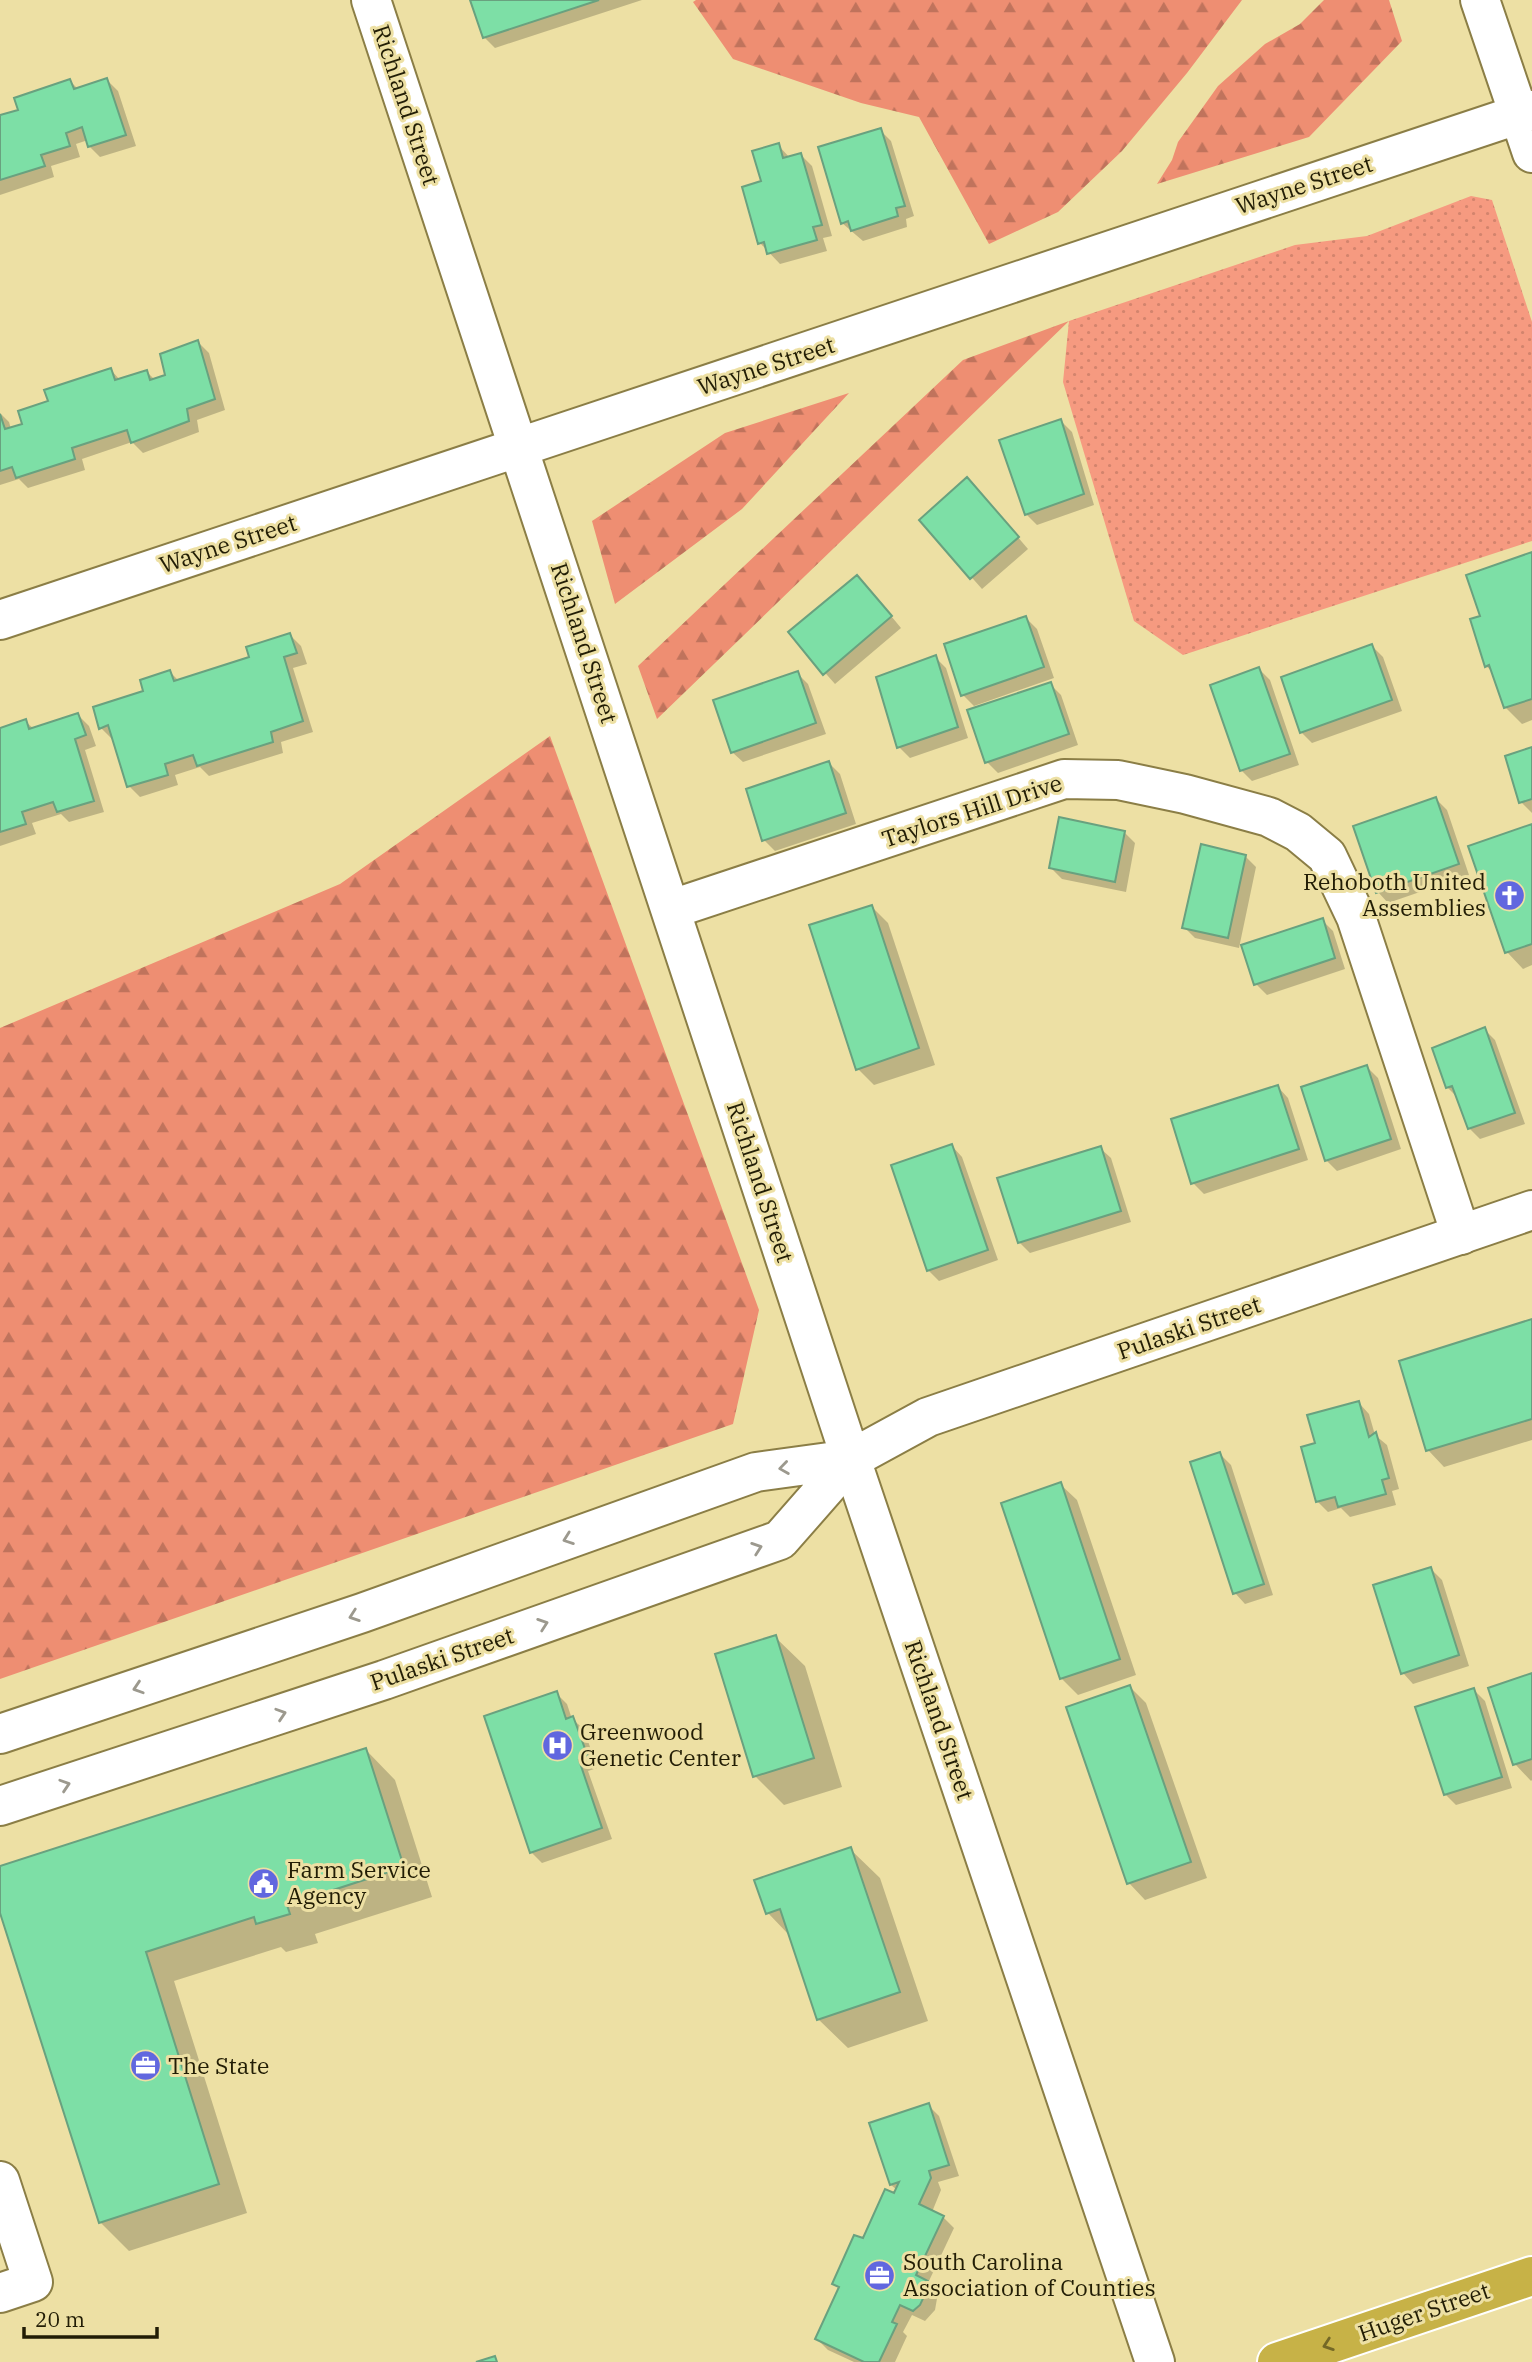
<svg xmlns="http://www.w3.org/2000/svg" width="1532" height="2362" viewBox="0 0 1532 2362" font-family="'IBM Plex Serif',serif">
	<style>
		.grass { fill: url(#grass-dots) }
		.forest { fill: url(#forest-firs) }
		.shadow { fill: #0003 }
		.building { fill: #7ddfa6; stroke: #69a17f; stroke-width: 2 }
		.lines { fill: none; stroke-linecap: round; stroke-linejoin: round }
		.minor-casing { stroke: #8b7e46; stroke-width: 42 }
		.tertiary-casing { stroke: #8b7e46; stroke-width: 42 }
		.trunk-casing { stroke: #fff; stroke-width: 42 }
		.minor { stroke: #fff; stroke-width: 38 }
		.tertiary { stroke: #fff; stroke-width: 38 }
		.trunk { stroke: #c7b247; stroke-width: 38 }
		.oneway { stroke: #9c998e }
		.oneway2 { stroke: #746826 }
		.labels { text-anchor: middle; stroke-width: 6; stroke-linejoin: round; paint-order: stroke }
		.street-label { font-size: 23px; fill: #221d05; stroke: #ede0a4 }
		.poi-label { font-size: 23px; fill: #221d05; stroke: #ede0a4; text-anchor: start }
	</style>
	<defs>
		<pattern id="grass-dots" width="8" height="8" patternUnits="userSpaceOnUse" patternTransform="scale(1.75)"><rect width="8" height="8" fill="#f69a80"/><path d="M2 2h.1M6 6h.1" fill="none" stroke="#d3846d" stroke-width="1.8" stroke-linecap="round"/></pattern>
		<pattern id="forest-firs" width="22" height="20" patternUnits="userSpaceOnUse" patternTransform="scale(1.75)"><rect width="22" height="20" fill="#ee8e72"/><path d="M5 1l3.5 6h-7zM16 11l3.5 6h-7z" fill="#c0735c"/></pattern>
	</defs>
	<rect width="100%" height="100%" fill="#ede0a4"/>
	<path class="grass" d="M1471,196L1492,200L1532,322V541L1183,655L1134,621L1063,382L1069,321L1295,245L1367,236Z"/>
	<path class="forest" d="M696,0H1242L1187,73L1122,151L1058,212L989,244L919,117L861,103L733,59L693,2Z
		M1324,0H1389L1402,41L1309,137L1157,184L1172,160L1178,142L1218,86L1265,44L1300,24Z
		M1069,321L657,719L638,666L963,360Z
		M849,393L742,509L615,604L592,521L725,433Z
		M550,736L759,1310L733,1424L0,1679V1028L340,884Z"/>
	<path class="shadow" d="M472,0H642L495,48L484,37Z
		M107,80L118,91L136,146L100,157L89,146L88,140L76,144L80,157L51,166L54,177L0,195V117L20,111L70,81L79,90Z
		M880,130L891,141L914,216L906,219L907,227L863,241L842,223Z
		M778,145L790,158L801,155L812,166L832,236L823,238L827,251L780,264L760,243L763,183Z
		M198,342L209,353L225,410L197,420L199,432L143,453L132,442L82,459L85,470L28,488L19,479L0,485V413L9,422L11,429L24,425L50,402L111,370L120,380L147,372L155,380L167,376Z
		M1061,421L1072,432L1094,505L1037,525L1026,514Z
		M978,491L1028,549L982,589L921,520Z
		M1532,554V720L1522,724L1505,707L1494,673L1486,666L1482,617Z
		M868,588L901,628L835,684L790,633Z
		M1026,618L1037,629L1054,678L974,706L963,695Z
		M290,635L301,646L307,664L293,668L313,732L281,742L283,753L209,776L200,767L175,775L178,785L140,797L129,786L114,738L112,739L101,728L170,672L179,681L251,658Z
		M1372,646L1383,657L1402,711L1312,743L1301,732Z
		M935,657L946,668L968,738L910,758L899,747Z
		M1259,669L1270,680L1299,765L1252,781L1241,770Z
		M797,673L808,684L826,734L743,762L732,752Z
		M1050,684L1061,695L1078,745L998,773L987,762Z
		M78,715L89,726L96,746L85,750L104,812L69,822L61,814L32,823L36,834L0,846V729L25,721L34,729Z
		M1532,749V813L1521,802Z
		M829,763L840,774L856,824L775,851L764,840Z
		M1436,799L1447,810L1469,875L1388,903L1378,892Z
		M1532,826V965L1523,969L1507,952Z
		M1124,832L1135,843L1126,892L1062,879L1051,868Z
		M1245,856L1256,867L1239,948L1195,938L1184,927Z
		M872,907L888,923L935,1065L874,1085L858,1069Z
		M1322,920L1333,931L1345,969L1267,995L1256,984L1243,946Z
		M1484,1029L1495,1040L1525,1124L1480,1139L1469,1128L1459,1099L1447,1087Z
		M1367,1067L1378,1078L1401,1149L1337,1171L1326,1160Z
		M1278,1087L1288,1098L1308,1160L1204,1194L1193,1183Z
		M952,1146L962,1157L998,1260L939,1281L928,1270Z
		M1100,1148L1111,1158L1131,1222L1030,1253L1019,1242Z
		M1532,1321V1440L1444,1467L1428,1450Z
		M1359,1403L1369,1414L1375,1435L1387,1445L1399,1489L1392,1491L1396,1505L1350,1517L1341,1508L1328,1512L1317,1501V1444Z
		M1220,1454L1231,1465L1273,1595L1245,1604L1235,1593Z
		M1060,1484L1077,1500L1136,1675L1078,1695L1061,1678Z
		M1431,1569L1442,1580L1469,1666L1413,1684L1403,1673Z
		M775,1637L805,1666L842,1787L784,1805L755,1776Z
		M1532,1675V1780L1531,1781L1515,1764Z
		M1130,1687L1146,1703L1207,1878L1145,1900L1129,1883Z
		M1474,1690L1485,1701L1512,1788L1456,1805L1445,1794Z
		M556,1693L567,1704L572,1719L584,1729L597,1768L588,1771L612,1839L542,1863L531,1852Z
		M366,1750L395,1780L432,1897L315,1934L318,1943L286,1952L281,1947L174,1981L247,2213L129,2251L100,2222L0,1907V1868Z
		M850,1849L880,1878L928,2021L848,2048L818,2019L790,1936L768,1913L756,1881Z
		M928,2105L939,2116L959,2176L938,2182L941,2190L932,2212L943,2217L954,2228L928,2283L938,2293L935,2310L925,2321L912,2315L903,2332L907,2336L895,2362H854L828,2350L817,2339L840,2290L834,2284L895,2195L897,2190L891,2185Z"/>
	<path class="building" d="M470,0H599L483,38Z
		M107,78L126,135L88,147L82,127L66,133L70,146L41,155L45,166L0,180V115L18,110L14,98L70,79L74,89Z
		M881,128L905,206L896,208L898,216L851,231L848,221L841,224L818,147Z
		M779,143L783,158L801,153L822,225L813,227L817,240L767,254L764,242L758,244L742,187L761,181L752,151Z
		M198,340L215,399L187,409L189,421L131,443L127,430L72,448L75,459L16,478L12,467L0,471V414L5,429L22,424L18,411L48,401L44,390L111,368L115,380L147,370L150,380L165,375L160,354Z
		M1061,419L1084,494L1025,515L999,440Z
		M967,477L1019,537L970,579L919,520Z
		M1532,552V699L1504,708L1489,665L1485,667L1470,619L1480,616L1466,575Z
		M857,575L892,616L823,675L788,632Z
		M1026,616L1044,667L961,696L944,644Z
		M290,633L297,653L284,657L303,721L271,732L273,742L197,766L193,755L165,764L168,775L127,787L108,725L99,729L93,707L143,691L140,680L170,670L174,681L249,657L246,647Z
		M1372,644L1392,700L1300,733L1281,677Z
		M936,655L958,727L897,748L876,677Z
		M1259,667L1290,754L1240,771L1210,685Z
		M798,671L816,723L731,753L713,700Z
		M1051,682L1069,734L985,763L967,710Z
		M78,713L86,735L75,739L94,801L57,812L53,802L22,812L26,824L0,832V728L26,719L29,729Z
		M1532,747V799L1519,803L1505,756Z
		M829,761L846,813L762,841L746,789Z
		M1436,797L1459,864L1376,893L1353,826Z
		M1059,817L1125,831L1115,882L1049,868Z
		M1532,824V944L1505,953L1468,846Z
		M1201,844L1246,855L1228,938L1182,928Z
		M872,905L919,1048L856,1070L809,925Z
		M1323,918L1335,958L1254,985L1241,945Z
		M1485,1027L1515,1113L1468,1129L1452,1086L1446,1088L1432,1048Z
		M1367,1065L1391,1139L1325,1161L1301,1087Z
		M1278,1085L1299,1149L1191,1184L1171,1119Z
		M952,1144L988,1250L927,1271L891,1165Z
		M1101,1146L1121,1211L1018,1243L997,1178Z
		M1532,1319V1419L1426,1451L1399,1361Z
		M1359,1401L1369,1437L1376,1432L1389,1478L1382,1480L1386,1494L1338,1507L1335,1497L1316,1502L1301,1447L1315,1443L1307,1415Z
		M1220,1452L1264,1584L1233,1594L1190,1462Z
		M1061,1482L1120,1659L1060,1679L1001,1503Z
		M1431,1567L1459,1655L1401,1674L1373,1585Z
		M776,1635L814,1758L753,1777L715,1654Z
		M1532,1673V1759L1513,1765L1488,1688Z
		M1130,1685L1191,1862L1127,1884L1066,1707Z
		M1474,1688L1502,1777L1444,1795L1415,1707Z
		M557,1691L566,1719L573,1716L588,1757L579,1760L602,1828L530,1853L484,1716Z
		M366,1748L404,1867L287,1905L290,1914L256,1924L254,1917L146,1952L219,2184L99,2223L0,1913V1866Z
		M851,1847L900,1992L817,2020L780,1909L766,1914L754,1880Z
		M929,2103L949,2165L929,2171L931,2178L919,2204L944,2216L916,2275L928,2281L927,2290L920,2305L913,2311L900,2305L892,2322L897,2324L879,2362H864L815,2339L839,2287L832,2284L854,2235L863,2238L885,2189L894,2193L899,2182L890,2185L869,2123Z
		M495,2356L497,2362H476Z"/>
	<g class="lines">
		<defs>
			<path id="minor" d="M672,909L1064,779L1118,780L1185,794L1269,817L1298,832L1327,856L1356,917L1461,1235
				M0,1734L362,1613L756,1472L851,1459
				M0,1806L384,1680L780,1540L851,1459
				M0,2181L33,2282L0,2293"/>
			<path id="tertiary" d="M371,0L851,1459L1155,2362
				M1480,0L1532,153
				M0,620L1532,110
				M851,1459L928,1417L1532,1210"/>
			<path id="trunk" d="M1277,2362L1532,2276"/>
		</defs>
		<use href="#minor" class="minor-casing"/>
		<use href="#tertiary" class="tertiary-casing"/>
		<use href="#trunk" class="trunk-casing"/>
		<use href="#minor" class="minor"/>
		<use href="#tertiary" class="tertiary"/>
		<use href="#trunk" class="trunk"/>
	</g>
	<defs><path id="oneway-chevron" d="M-2-3.5L2.5 0L-2 3.5" fill="none" stroke-width="1.6" stroke-linecap="round" stroke-linejoin="round" transform="scale(1.75)"/></defs>
	<g class="oneway">
		<use href="#oneway-chevron" transform="translate(784 1468) rotate(172)"/>
		<use href="#oneway-chevron" transform="translate(568 1539) rotate(160)"/>
		<use href="#oneway-chevron" transform="translate(757 1548) rotate(-19)"/>
		<use href="#oneway-chevron" transform="translate(354 1616) rotate(161)"/>
		<use href="#oneway-chevron" transform="translate(543 1624) rotate(-19)"/>
		<use href="#oneway-chevron" transform="translate(138 1688) rotate(162)"/>
		<use href="#oneway-chevron" transform="translate(281 1714) rotate(-18)"/>
		<use href="#oneway-chevron" transform="translate(65 1785) rotate(-18)"/>
	</g>
	<use class="oneway2" href="#oneway-chevron" transform="translate(1328 2345) rotate(161)"/>
	<defs>
		<symbol id="church-disc" viewBox="-11 -11 22 22"><circle r="9.5" fill="#6167df" stroke="#ede0a4"/><path d="M-1.2-6h2.4v3.5h3.3v2.4h-3.3V6h-2.4V-.1h-3.3v-2.4h3.3Z" fill="#fff"/></symbol>
		<symbol id="hospital-disc" viewBox="-11 -11 22 22"><circle r="9.5" fill="#6167df" stroke="#ede0a4"/><path d="M-5-5h3v3.5h4V-5h3V5h-3V1.5h-4V5h-3Z" fill="#fff"/></symbol>
		<symbol id="civic-disc" viewBox="-11 -11 22 22"><circle r="9.5" fill="#6167df" stroke="#ede0a4"/><path d="M-.6-6.5H3V-4.5H.6V-3L4-1V1h2V6H-6V1h2V-1L-.6-3ZM-1.2 2.5V6h2.4V2.5Z" fill="#fff"/></symbol>
		<symbol id="office-disc" viewBox="-11 -11 22 22"><circle r="9.5" fill="#6167df" stroke="#ede0a4"/><path d="M-6-3h4V-5.5h4V-3h4V5H-6ZM-1-4.5V-3h2v-1.5ZM-6 0V1H6V0Z" fill="#fff"/></symbol>
	</defs>
	<g fill-rule="evenodd">
		<use href="#church-disc" x="1492" y="878" width="35" height="35"/>
		<use href="#hospital-disc" x="540" y="1728" width="35" height="35"/>
		<use href="#civic-disc" x="246" y="1866" width="35" height="35"/>
		<use href="#office-disc" x="128" y="2048" width="35" height="35"/>
		<use href="#office-disc" x="862" y="2258" width="35" height="35"/>
	</g>
	<g class="labels">
		<g class="street-label">
			<text transform="translate(406 105) rotate(72)" y="8">Richland Street</text>
			<text transform="translate(1304 185) rotate(-18)" y="8">Wayne Street</text>
			<text transform="translate(766 366) rotate(-18)" y="8">Wayne Street</text>
			<text transform="translate(228 544) rotate(-18)" y="8">Wayne Street</text>
			<text transform="translate(584 643) rotate(72)" y="8">Richland Street</text>
			<text transform="translate(972 811) rotate(-18)" y="8">Taylors Hill Drive</text>
			<text transform="translate(760 1182) rotate(72)" y="8">Richland Street</text>
			<text transform="translate(1189 1328) rotate(-19)" y="8">Pulaski Street</text>
			<text transform="translate(442 1659) rotate(-19)" y="8">Pulaski Street</text>
			<text transform="translate(939 1720) rotate(71)" y="8">Richland Street</text>
			<text transform="translate(1424 2312) rotate(-19)" y="8">Huger Street</text>
		</g>
		<g class="poi-label">
			<text x="1486" y="890" text-anchor="end">Rehoboth United<tspan x="1486" dy="26">Assemblies</tspan></text>
			<text x="580" y="1740">Greenwood<tspan x="580" dy="26">Genetic Center</tspan></text>
			<text x="287" y="1878">Farm Service<tspan x="287" dy="26">Agency</tspan></text>
			<text x="168" y="2074">The State</text>
			<text x="903" y="2270">South Carolina<tspan x="903" dy="26">Association of Counties</tspan></text>
		</g>
	</g>
	<path d="M24 2327v10h133v-10" fill="none" stroke="#221d05" stroke-width="3.5"/>
	<text x="35" y="2327" font-size="21" fill="#221d05" stroke="#ede0a4" stroke-width="5" paint-order="stroke">20 m</text>
</svg>
